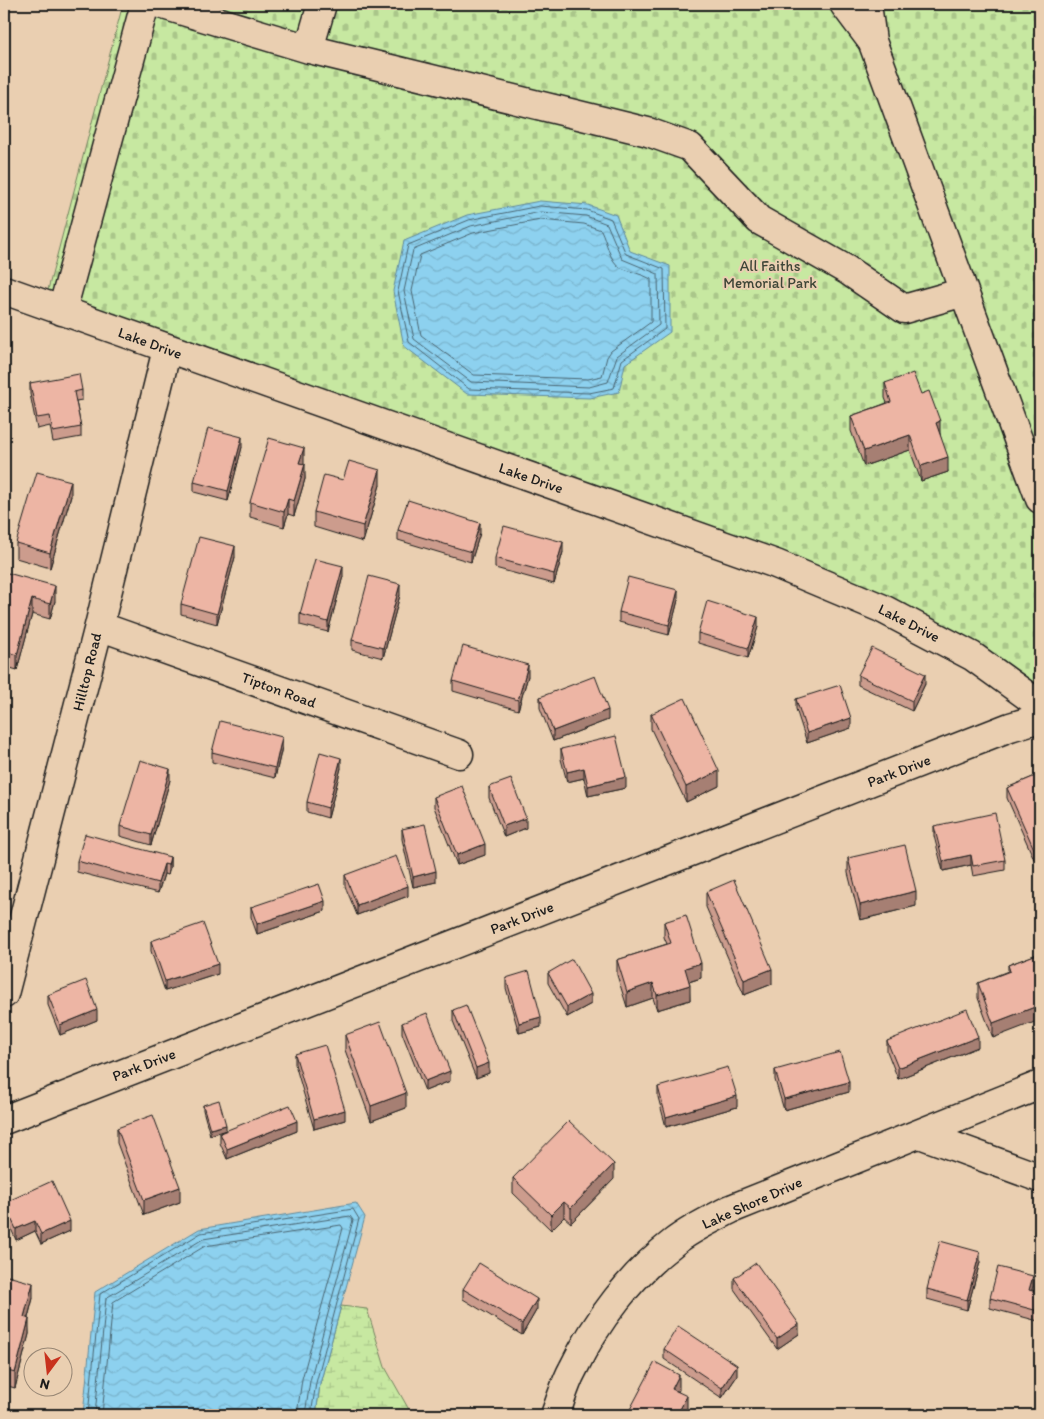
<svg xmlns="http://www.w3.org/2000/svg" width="1044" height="1419" viewBox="0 0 1044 1419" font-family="Itim,sans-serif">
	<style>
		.wetland { fill: url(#wetland-marsh); stroke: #72825e }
		.cemetery { fill: url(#cemetery-stones); stroke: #72825e }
		.water { fill: url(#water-waves); stroke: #60899b }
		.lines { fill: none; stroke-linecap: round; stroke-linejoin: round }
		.shore { stroke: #496470; stroke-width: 1 }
		.minor-casing { stroke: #1c1c1c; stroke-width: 31 }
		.minor { stroke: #eacfb1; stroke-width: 28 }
		.wall { fill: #cc9c8d; stroke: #1c1c1c }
		.shaded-wall { fill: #a67f73; stroke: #1c1c1c }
		.building { fill: #edb5a4; stroke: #1c1c1c }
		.labels { text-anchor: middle; stroke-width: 4; stroke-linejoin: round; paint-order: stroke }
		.park-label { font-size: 15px; fill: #3e4537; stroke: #eacfb1 }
		.street-label { font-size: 15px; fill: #1c1c1c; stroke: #eacfb1 }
	</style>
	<defs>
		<pattern id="wetland-marsh" width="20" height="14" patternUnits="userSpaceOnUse" patternTransform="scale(1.25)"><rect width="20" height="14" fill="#c7e8a1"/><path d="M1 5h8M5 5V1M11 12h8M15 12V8" fill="none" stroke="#aac68a"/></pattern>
		<pattern id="cemetery-stones" width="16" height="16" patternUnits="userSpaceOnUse" patternTransform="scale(1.25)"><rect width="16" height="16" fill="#c7e8a1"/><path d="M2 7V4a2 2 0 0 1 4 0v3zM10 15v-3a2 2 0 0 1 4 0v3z" fill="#aac68a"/></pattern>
		<pattern id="water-waves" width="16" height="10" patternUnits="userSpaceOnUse" patternTransform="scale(1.25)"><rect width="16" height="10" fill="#8dd1ef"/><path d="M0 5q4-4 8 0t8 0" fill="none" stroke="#79b3cc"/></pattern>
	</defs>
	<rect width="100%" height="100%" fill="#eacfb1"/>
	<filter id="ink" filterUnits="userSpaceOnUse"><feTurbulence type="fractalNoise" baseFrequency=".02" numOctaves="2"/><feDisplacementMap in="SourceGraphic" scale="10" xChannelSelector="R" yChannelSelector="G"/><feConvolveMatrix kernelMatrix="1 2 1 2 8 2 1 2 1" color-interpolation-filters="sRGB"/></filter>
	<g filter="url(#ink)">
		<path class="wetland" d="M341,1306L367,1309L385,1367L412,1415H316L320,1384Z"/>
		<path class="cemetery" d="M123,4H1040V705L881,608L44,305Z"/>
		<path class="water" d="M540,201L588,205L616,215L630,251L670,266V332L625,364L619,392L590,398L467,394L404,346L393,291L404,241L467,215Z
			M356,1203L365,1217L320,1384L316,1415H83L95,1292L199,1229Z"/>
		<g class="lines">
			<path class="shore" d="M540,206L587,210L611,219L626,254L664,269L665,329L622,360L614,388L589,393L469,389L409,342L398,291L408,245L469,220Z
				M541,212L586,216L607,224L622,259L658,274L659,325L617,356L608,382L589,387L471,382L414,339L404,291L413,250L471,226Z
				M541,220L584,224L601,230C607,242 609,261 621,268C631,272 642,274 651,279V322L611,351L607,357L602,376L588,379L474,375L421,335L412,291L420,255L473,233Z
				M88,1415L100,1294L201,1233L353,1209L359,1219L316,1383L311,1415
				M95,1415L106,1298L203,1239L350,1216L353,1220L310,1381L305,1415
				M102,1415L113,1302L205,1246L341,1225L343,1228L302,1379L297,1415"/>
			<defs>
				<path id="minor" d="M160,4L309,49L322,4
					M844,4L871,40
					M867,4L872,41L1040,499
					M309,49L648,132L690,147L759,220L847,270L904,309L964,292
					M4,290L776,564L881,608L972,656L1040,705
					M62,311L145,4
					M99,626L459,754
					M4,994L99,626L167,349
					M4,1120L1010,727L1040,718
					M920,1134L1040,1178
					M555,1415C561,1400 565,1383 573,1369C596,1321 632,1274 674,1242C692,1228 712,1219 731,1209L1040,1085"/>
			</defs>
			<use href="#minor" class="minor-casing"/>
			<use href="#minor" class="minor"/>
		</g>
		<path class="wall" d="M30,383L82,390V400L76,401L81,427V437L53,442L50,426L37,429L30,394Z
			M885,383L921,394L940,434L948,472L921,481L910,450L864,466L851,431V416L887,403L885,398Z
			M242,447L228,501L194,492V482Z
			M304,463L305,479L294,516L288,514L284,527L250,517V502Z
			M343,480L380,485L363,542L314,527V512Z
			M71,496L50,568L16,558V543Z
			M398,530L480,533L471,562L398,540Z
			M563,552L554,584L495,568V558Z
			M235,557L217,624L181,614V604Z
			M4,572L55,601L50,619L32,614L17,670L4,666Z
			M343,576L328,632L300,625V614Z
			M400,595L383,658L352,650V640Z
			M678,600L669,635L619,622V612Z
			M758,627L748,658L698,643V633Z
			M858,675L925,684L912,711L858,685Z
			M528,676L518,710L453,691V681Z
			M540,697L608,720L553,741L540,708Z
			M796,699L851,728L807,743L796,709Z
			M651,714L719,786L686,802L651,729Z
			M282,747L275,778L212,762V752Z
			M561,749L626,788L588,796L584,778L567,782L561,759Z
			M341,768L328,818L307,812V802Z
			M1040,774V856L1034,859L1007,798V788Z
			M170,780L151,845L120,836V826Z
			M489,787L526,828L504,837L489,798Z
			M434,797L485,855L457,865L434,807Z
			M934,826L1005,860V870L973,876L971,865L943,871L934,836Z
			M402,829L436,882L413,887L402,839Z
			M170,857V867L168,875L164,874L158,893L77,872V861Z
			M848,858L916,906L860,920L848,873Z
			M345,875L408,896L357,915L345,886Z
			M706,892L772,984L744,995L706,907Z
			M251,907L325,911L257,934L251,917Z
			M664,922L701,978L689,982L690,1000L657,1010L653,998L627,1007L617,975V960L667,944L664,937Z
			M151,941L218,974L165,991L151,951Z
			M1040,953L993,1038L978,998V983L1008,971V965Z
			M548,973L591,1004L567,1017L548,983Z
			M506,978L541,1027L519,1033L506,988Z
			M48,995L97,1020L60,1035L48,1005Z
			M453,1010L489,1073L476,1078L453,1021Z
			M402,1023L450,1081L425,1091L402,1033Z
			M345,1035L406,1108L371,1121L345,1050Z
			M887,1041L978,1047L898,1079L887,1051Z
			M295,1054L345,1120L314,1129L295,1064Z
			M775,1070L849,1092L784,1110L775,1080Z
			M658,1087L737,1107L666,1127L658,1097Z
			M203,1105L226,1130L210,1135L203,1110Z
			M117,1128L180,1202L144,1215L117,1143Z
			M297,1131L227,1159L220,1143V1133Z
			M513,1178L614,1179L571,1223L564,1217L551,1230L513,1193Z
			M4,1203L70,1231L41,1244L35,1231L16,1240L4,1213Z
			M980,1262L967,1310L927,1299V1289Z
			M4,1275L33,1298L28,1318L29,1334L15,1388L4,1385Z
			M734,1278L799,1334L777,1349L734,1289Z
			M1033,1286L1032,1290L1040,1293L1038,1321L990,1308V1298Z
			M463,1289L537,1309L522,1335L463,1299Z
			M664,1349L737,1376L722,1398L664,1359Z"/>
		<path class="shaded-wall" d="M940,421V436L936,423Z
			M910,435V450L864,466V451Z
			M242,437V447L228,501V491Z
			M304,448V463L299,478V463Z
			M948,457V472L921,481V466Z
			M305,464V479L294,516V501Z
			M380,470V485L363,542V526Z
			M71,481V496L50,568V553Z
			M288,499V514L284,527V512Z
			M480,523V533L471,562V552Z
			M563,542V552L554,584V574Z
			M235,546V557L217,624V614Z
			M343,566V576L328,632V622Z
			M400,584V595L383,658V648Z
			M55,586V601L50,619V604Z
			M678,590V600L669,635V625Z
			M32,599V614L17,670V655Z
			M758,617V627L748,658V648Z
			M528,665V676L518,710V700Z
			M925,674V684L912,711V701Z
			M608,710V720L553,741V731Z
			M851,718V728L807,743V733Z
			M282,737V747L275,778V768Z
			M341,758V768L328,818V808Z
			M584,768V778L567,782V772Z
			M170,769V780L151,845V835Z
			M719,771V786L686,802V787Z
			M626,777V788L588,796V786Z
			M526,818V828L504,837V826Z
			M485,844V855L457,865V855Z
			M1040,846V856L1034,859V849Z
			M971,855V865L943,871V861Z
			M170,857V867L168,875V865Z
			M164,864V874L158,893V883Z
			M436,871V882L413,887V877Z
			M408,886V896L357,915V905Z
			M916,891V906L860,920V905Z
			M325,901V911L257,934V924Z
			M701,963V978L685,983V968Z
			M218,964V974L165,991V981Z
			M772,969V984L744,995V980Z
			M653,983V998L627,1007V992Z
			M690,985V1000L657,1010V995Z
			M591,994V1004L567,1017V1007Z
			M1040,1005V1020L993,1038V1023Z
			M97,1010V1020L60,1035V1025Z
			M541,1017V1027L519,1033V1023Z
			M978,1037V1047L898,1079V1068Z
			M489,1063V1073L476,1078V1068Z
			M450,1071V1081L425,1091V1081Z
			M849,1082V1092L784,1110V1099Z
			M406,1093V1108L371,1121V1106Z
			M737,1096V1107L666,1127V1117Z
			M345,1110V1120L314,1129V1119Z
			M297,1121V1131L227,1159V1149Z
			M226,1125V1130L210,1135V1129Z
			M614,1164V1179L571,1223V1208Z
			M180,1187V1202L144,1215V1200Z
			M564,1202V1217L551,1230V1215Z
			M35,1221V1231L16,1240V1229Z
			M70,1221V1231L41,1244V1234Z
			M980,1252V1262L967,1310V1300Z
			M1033,1276V1286L1029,1300V1290Z
			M33,1283V1298L24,1332V1317Z
			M537,1299V1309L522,1335V1324Z
			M1040,1304V1314L1038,1321V1311Z
			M29,1319V1334L15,1388V1373Z
			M799,1324V1334L777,1349V1339Z
			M737,1365V1376L722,1398V1388Z
			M679,1375V1390L672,1404V1389Z
			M687,1396V1411L685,1415H677Z"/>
		<path class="building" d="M913,373L921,394L929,391L940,421L936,423L948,457L921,466L910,435L864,451L851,416L891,402L885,383Z
			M79,374L82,390L74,392L81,427L53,432L50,416L37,418L30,383Z
			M208,428L242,437L228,491L194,482Z
			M269,438L304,448L299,463L305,464L294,501L288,499L284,512L250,502Z
			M349,461L380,470L363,526L314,512L324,475L343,480Z
			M37,472L71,481L50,553L16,543Z
			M408,500L480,523L471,552L398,530Z
			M504,526L563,542L554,574L495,558Z
			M199,537L235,546L217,614L181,604Z
			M315,559L343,566L328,622L300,614Z
			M4,572L55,586L50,604L32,599L17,655L4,651Z
			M369,576L400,584L383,648L352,640Z
			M628,577L678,590L669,625L619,612Z
			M707,601L758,617L748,648L698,633Z
			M463,646L528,665L518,700L453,681Z
			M872,648L925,674L912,701L858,675Z
			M595,676L608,710L553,731L540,697Z
			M840,685L851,718L807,733L796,699Z
			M685,698L719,771L686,787L651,714Z
			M220,721L282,737L275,768L212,752Z
			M616,736L626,777L588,786L584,768L567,772L561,749Z
			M320,752L341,758L328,808L307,802Z
			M140,760L170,769L151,835L120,826Z
			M1040,774V812L1038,813L1040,817V846L1034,849L1007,788Z
			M511,779L526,818L504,826L489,787Z
			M462,786L485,844L457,855L434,797Z
			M995,813L1005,860L973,866L971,855L943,861L934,826Z
			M425,824L436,871L413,877L402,829Z
			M85,834L170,857L168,865L164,864L158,883L77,861Z
			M905,845L916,891L860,905L848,858Z
			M396,856L408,886L357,905L345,875Z
			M734,880L772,969L744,980L706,892Z
			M319,884L325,901L257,924L251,907Z
			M686,915L701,963L685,968L690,985L657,995L653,983L627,992L617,960L671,943L664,922Z
			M203,923L218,964L165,981L151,941Z
			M1040,953V1005L993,1023L978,983L1010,971L1008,965Z
			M572,959L591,994L567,1007L548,973Z
			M529,971L541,1017L519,1023L506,978Z
			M86,980L97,1010L60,1025L48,995Z
			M466,1005L489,1063L476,1068L453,1010Z
			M967,1009L978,1037L898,1068L887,1041Z
			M427,1013L450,1071L425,1081L402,1023Z
			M380,1022L406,1093L371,1106L345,1035Z
			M325,1045L345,1110L314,1119L295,1054Z
			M840,1052L849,1082L784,1099L775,1070Z
			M728,1067L737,1096L666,1117L658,1087Z
			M219,1100L226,1125L210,1129L203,1105Z
			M290,1105L297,1121L227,1149L220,1133Z
			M153,1115L180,1187L144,1200L117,1128Z
			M569,1121L614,1164L571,1208L564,1202L551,1215L513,1178Z
			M52,1181L70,1221L41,1234L35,1221L16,1229L4,1203Z
			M940,1241L980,1252L967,1300L927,1289Z
			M479,1263L537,1299L522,1324L463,1289Z
			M756,1263L799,1324L777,1339L734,1278Z
			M998,1267L1033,1276L1029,1290L1040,1293V1304L1038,1311L990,1298Z
			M4,1275L33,1283L24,1317L29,1319L15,1373L4,1370Z
			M678,1326L737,1365L722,1388L664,1349Z
			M655,1362L679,1375L672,1389L687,1396L677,1415H627Z"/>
	</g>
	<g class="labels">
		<g class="park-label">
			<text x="770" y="271">All Faiths<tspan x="770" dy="17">Memorial Park</tspan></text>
		</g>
		<g class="street-label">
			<text transform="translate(150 343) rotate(20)" y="5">Lake Drive</text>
			<text transform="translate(531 478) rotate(19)" y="5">Lake Drive</text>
			<text transform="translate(909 623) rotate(27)" y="5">Lake Drive</text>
			<text transform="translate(87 672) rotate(-76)" y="5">Hilltop Road</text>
			<text transform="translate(279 690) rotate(20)" y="5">Tipton Road</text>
			<text transform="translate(899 771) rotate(-21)" y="5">Park Drive</text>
			<text transform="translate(522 918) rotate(-21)" y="5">Park Drive</text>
			<text transform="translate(144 1065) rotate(-21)" y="5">Park Drive</text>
			<text transform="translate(752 1203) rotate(-24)" y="5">Lake Shore Drive</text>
		</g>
	</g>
	<rect width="1044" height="1419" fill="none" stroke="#eacfb1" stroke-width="20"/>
	<rect x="10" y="10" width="1024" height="1399" fill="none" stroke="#1c1c1c" stroke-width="2" filter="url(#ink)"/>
	<g transform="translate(48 1372) rotate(195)"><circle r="24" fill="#eacfb1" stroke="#988775"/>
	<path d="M0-4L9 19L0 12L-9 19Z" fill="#c8321e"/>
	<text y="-8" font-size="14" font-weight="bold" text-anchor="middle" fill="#1c1c1c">N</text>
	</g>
</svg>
